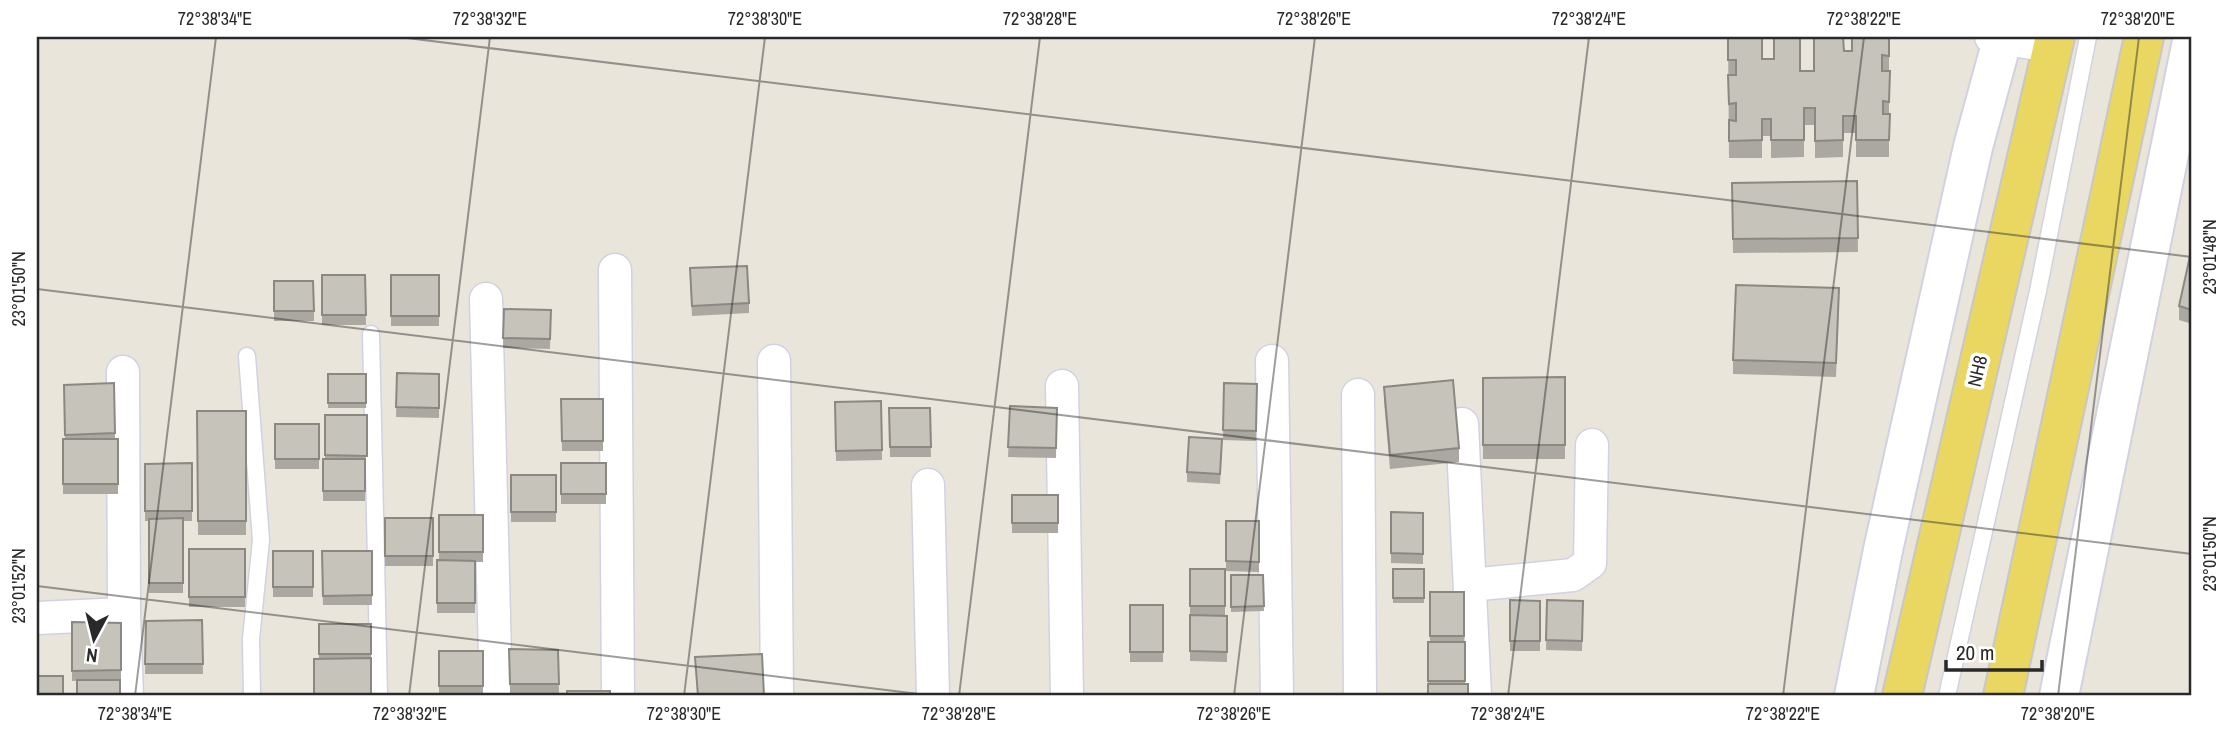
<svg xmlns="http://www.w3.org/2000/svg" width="2229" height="733" viewBox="0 0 2229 733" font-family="'Archivo Narrow',sans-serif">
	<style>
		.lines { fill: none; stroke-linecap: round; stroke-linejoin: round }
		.lane-casing { stroke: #d1d2e1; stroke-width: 19 }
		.street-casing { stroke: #d1d2e1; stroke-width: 35 }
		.secondary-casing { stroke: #d1d2e1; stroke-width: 42 }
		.primary-casing { stroke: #c7c7c7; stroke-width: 42 }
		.lane { stroke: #fff; stroke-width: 16 }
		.street { stroke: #fff; stroke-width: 32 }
		.secondary { stroke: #fff; stroke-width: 38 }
		.primary { stroke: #e9d762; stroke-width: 38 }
		.wall { fill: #aaa8a0 }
		.building { fill: #c6c3ba; stroke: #8b8882; stroke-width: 2 }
		.ticks { fill: none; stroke: #292929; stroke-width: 2; stroke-opacity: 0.45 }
		.labels { text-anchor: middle; stroke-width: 7; stroke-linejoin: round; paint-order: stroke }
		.street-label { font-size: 19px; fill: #292929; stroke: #fff }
		.neatline { fill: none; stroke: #292929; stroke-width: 2.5 }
		.ticks-label { font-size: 18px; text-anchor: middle; fill: #292929 }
	</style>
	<rect width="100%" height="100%" fill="#eae5db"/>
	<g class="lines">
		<defs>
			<path id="lane" d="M371,334L379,696
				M247,356L261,540L251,639L252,696
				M1947,696L2038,291L2088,37"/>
			<path id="street" d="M1991,37L2052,46
				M615,270L618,696
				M486,299L496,696
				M774,361L777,696
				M1272,361L1277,696
				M1062,386L1067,696
				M1358,395L1360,696
				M1462,424L1475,696
				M928,485L933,696
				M1470,585L1573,575L1590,563L1592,445
				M124,614L127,696
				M37,618L124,614L123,372"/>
			<path id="secondary" d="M1854,696L1883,550L1973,147L2003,37
				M2059,696L2192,41"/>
			<path id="primary" d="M1902,696L2055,37
				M2003,696L2144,37"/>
		</defs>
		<use href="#lane" class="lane-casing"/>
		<use href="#street" class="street-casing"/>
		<use href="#secondary" class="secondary-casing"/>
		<use href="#primary" class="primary-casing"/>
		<use href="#lane" class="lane"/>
		<use href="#street" class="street"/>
		<use href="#secondary" class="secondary"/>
		<use href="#primary" class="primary"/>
	</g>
	<path class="wall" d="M1728,37L1762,59L1800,71H1814L1844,51H1852L1889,37V157H1856V133H1843V157L1815,158V125H1804V157L1771,158V136H1762V158H1729Z
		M1857,181L1858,252L1733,253L1732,183Z
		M2192,247V324L2179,320V306Z
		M322,275H365L366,325H322Z
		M391,275H439V326H391Z
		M690,278L749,303V313L692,316Z
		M274,281L314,311V321H274Z
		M1839,302L1836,377L1733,374V360Z
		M504,309L551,310L550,349L503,348Z
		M397,373L439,374V418L396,417Z
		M328,374H366V408H328Z
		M1565,377V459H1483V378Z
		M1224,383L1257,384L1256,441L1223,440Z
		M64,385L115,433V439H118V494H63V439H65Z
		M1384,387L1459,448V462L1390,469L1384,401Z
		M561,399H603V451H562Z
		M881,401L882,460L836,461L835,402Z
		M1010,406L1057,408L1056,458L1008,457Z
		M889,408H930L931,457H890Z
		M197,411H246V535H198Z
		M325,415H367L365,501H323V459H325Z
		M275,424H319V469H275Z
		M1222,449L1220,484L1187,482V472Z
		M192,463V521H183V593H149V521H145V464Z
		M561,463H606V504H561Z
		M511,475H556V522H511Z
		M1012,495H1058V533H1012Z
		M1391,512L1423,513V564L1391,563Z
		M439,515H483V562H475V613H437V560H439Z
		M385,518H433V566H385Z
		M1226,521H1259V572L1226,571Z
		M189,549H245V607H189Z
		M273,551H313V597H273Z
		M322,551H372V605H323Z
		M1190,569H1225V616H1227V662L1190,661Z
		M1393,569H1424V603H1393Z
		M1231,575H1263L1264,611L1231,612Z
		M1430,592H1464L1465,684L1428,696V642H1430Z
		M1510,600L1540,601V651H1510Z
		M1547,600L1583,601L1582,651L1546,650Z
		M1130,605H1163V662H1130Z
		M202,620L203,674H145L146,621Z
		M72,622L121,623V680L72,681Z
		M319,624H371V696L319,659Z
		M509,649L558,650L559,694H510Z
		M439,651H483V696H439Z"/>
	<path class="building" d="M1728,37H1762V59H1774V37H1800V71H1814V37H1843L1844,51H1852V37H1889V56L1882,55V71H1890L1889,102L1883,101V114H1890L1889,140H1856V116H1843V140L1815,141V108H1804V140H1771V119H1762V140L1729,141V120L1736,121V103L1729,104L1728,75H1736V60H1728Z
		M1857,181L1858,238L1733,239L1732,183Z
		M2192,247V310L2179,306Z
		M747,266L749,303L692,306L690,268Z
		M322,275H365L366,315H322Z
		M391,275H439V316H391Z
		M274,281H313L314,311H274Z
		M1736,285L1839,288L1836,363L1733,360Z
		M504,309L551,310L550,339L503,338Z
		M397,373L439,374V408L396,407Z
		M328,374H366V403H328Z
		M1565,377V445H1483V378Z
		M1453,380L1459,448L1390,455L1384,387Z
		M114,383L115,433L65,435L64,385Z
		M1224,383L1257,384L1256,431L1223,430Z
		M561,399H603V441H562Z
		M881,401L882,450L836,451L835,402Z
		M1010,406L1057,408L1056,448L1008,447Z
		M889,408H930L931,447H890Z
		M197,411H246V521H198Z
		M325,415H367V456L325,455Z
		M275,424H319V459H275Z
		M1189,437L1222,439L1220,474L1187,472Z
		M63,439H118V484H63Z
		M323,459H365V491H323Z
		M192,463V511H145V464Z
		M561,463H606V494H561Z
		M511,475H556V512H511Z
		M1012,495H1058V523H1012Z
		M1391,512L1423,513V554L1391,553Z
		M439,515H483V552H439Z
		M183,518V583H149V519Z
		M385,518H433V556H385Z
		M1226,521H1259V562L1226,561Z
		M189,549H245V597H189Z
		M273,551H313V587H273Z
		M322,551H372V595L323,596Z
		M437,560L475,561V603H437Z
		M1190,569H1225V606H1190Z
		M1393,569H1424V598H1393Z
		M1231,575H1263L1264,606L1231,607Z
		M1430,592H1464V636H1430Z
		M1510,600L1540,601V641H1510Z
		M1547,600L1583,601L1582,641L1546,640Z
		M1130,605H1163V652H1130Z
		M1190,615L1227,616V652L1190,651Z
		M202,620L203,664H145L146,621Z
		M72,622L121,623V670L72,671Z
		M319,624H371V654H319Z
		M1428,642H1465V681H1428Z
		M509,649L558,650L559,684H510Z
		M439,651H483V686H439Z
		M762,654L764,696H698L695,657Z
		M371,658V696H314V659Z
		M37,676H63V696H37Z
		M77,680H120V696H77Z
		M1428,684H1468V696H1428Z
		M567,691H610V696H567Z"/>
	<path class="ticks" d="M399,37L2192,257M37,289L2192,554M37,586L935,696M135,696L216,37M409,696L490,37M684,696L765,37M959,696L1040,37M1234,696L1315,37M1508,696L1589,37M1783,696L1864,37M2058,696L2139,37"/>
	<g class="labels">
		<g class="street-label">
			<text transform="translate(1977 371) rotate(-77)" y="7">NH8</text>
		</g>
	</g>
	<rect width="2229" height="733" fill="none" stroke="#ffffff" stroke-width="77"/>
	<g transform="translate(94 639) rotate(187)" stroke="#ffffff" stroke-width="5" paint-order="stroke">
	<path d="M0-5L12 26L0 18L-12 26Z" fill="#292929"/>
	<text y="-10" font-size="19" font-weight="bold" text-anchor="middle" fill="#292929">N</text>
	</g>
	<path d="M1946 660v10h96v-10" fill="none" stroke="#292929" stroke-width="3.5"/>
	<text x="1956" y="660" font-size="21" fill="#292929" stroke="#ffffff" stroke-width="5" paint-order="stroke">20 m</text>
	<rect x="38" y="38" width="2152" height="656" class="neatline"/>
	<g class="ticks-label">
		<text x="215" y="25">72°38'34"E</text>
		<text x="490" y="25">72°38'32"E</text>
		<text x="765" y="25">72°38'30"E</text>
		<text x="1040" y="25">72°38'28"E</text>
		<text x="1314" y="25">72°38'26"E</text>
		<text x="1589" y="25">72°38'24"E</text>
		<text x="1864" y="25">72°38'22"E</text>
		<text x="2138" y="25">72°38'20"E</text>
		<text transform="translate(2210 257) rotate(-90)" y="6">23°01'48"N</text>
		<text transform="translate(19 289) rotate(-90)" y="6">23°01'50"N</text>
		<text transform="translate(2210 554) rotate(-90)" y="6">23°01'50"N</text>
		<text transform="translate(19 586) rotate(-90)" y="6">23°01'52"N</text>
		<text x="135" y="720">72°38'34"E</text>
		<text x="410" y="720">72°38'32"E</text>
		<text x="684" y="720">72°38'30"E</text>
		<text x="959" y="720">72°38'28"E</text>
		<text x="1234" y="720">72°38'26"E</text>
		<text x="1508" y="720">72°38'24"E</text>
		<text x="1783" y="720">72°38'22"E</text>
		<text x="2058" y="720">72°38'20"E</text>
	</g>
</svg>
